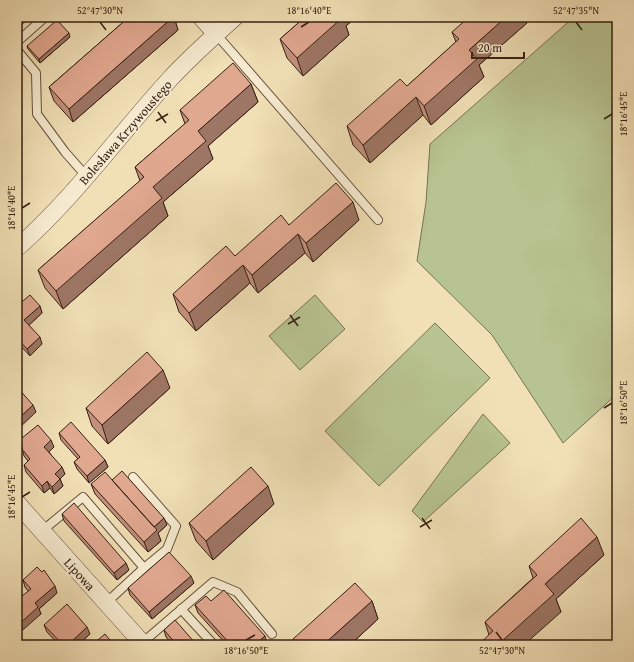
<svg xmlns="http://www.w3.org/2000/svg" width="634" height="662" viewBox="0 0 634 662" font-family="'Gentium Book Plus',serif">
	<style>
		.green { fill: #b7c390; stroke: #777252 }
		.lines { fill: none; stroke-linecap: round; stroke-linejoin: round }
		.lane-casing { stroke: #66503d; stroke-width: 10 }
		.street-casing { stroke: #66503d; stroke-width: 18 }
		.lane { stroke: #f6ebd0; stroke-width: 8 }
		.street { stroke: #f6ebd0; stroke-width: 17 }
		.wall { fill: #c2907c; stroke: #372015 }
		.shaded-wall { fill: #9e7665; stroke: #372015 }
		.building { fill: #e1a890; stroke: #372015 }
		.ticks { fill: none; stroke: #372015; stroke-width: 1.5 }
		.labels { text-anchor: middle; stroke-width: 3.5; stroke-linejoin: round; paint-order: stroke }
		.street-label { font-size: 13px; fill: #372015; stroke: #f6ebd0 }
		.neatline { fill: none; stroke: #372015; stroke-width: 1.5 }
		.ticks-label { font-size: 10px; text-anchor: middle; fill: #372015 }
	</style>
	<rect width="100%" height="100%" fill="#f1e0b6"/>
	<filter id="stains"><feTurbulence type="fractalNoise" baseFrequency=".005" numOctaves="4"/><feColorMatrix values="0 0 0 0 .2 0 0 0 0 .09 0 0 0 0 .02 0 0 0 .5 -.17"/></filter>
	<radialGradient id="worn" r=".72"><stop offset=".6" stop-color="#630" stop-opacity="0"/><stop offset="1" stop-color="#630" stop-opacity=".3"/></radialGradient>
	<path class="green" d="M574,17H617V394L563,443L492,335L417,261L426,202L430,144Z
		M315,295L345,329L300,370L269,336Z
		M435,323L490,378L379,486L325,431Z
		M483,414L510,443L423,522L412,511Z"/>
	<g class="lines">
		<defs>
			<path id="lane" d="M216,34L378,220
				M17,42L44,18
				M17,50L36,73L37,114L65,152L87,177
				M133,477L176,526L167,549L144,568
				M42,531L83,497L144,568L106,603
				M181,609L214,645
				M142,643L213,582L237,592L272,634"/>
			<path id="street" d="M201,17L216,34
				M17,248C74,198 118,136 169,80C190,57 213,37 235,17
				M17,503L144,645"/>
		</defs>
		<use href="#lane" class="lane-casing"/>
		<use href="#street" class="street-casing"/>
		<use href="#lane" class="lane"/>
		<use href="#street" class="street"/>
	</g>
	<path class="wall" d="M129,17H174L178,30L73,122L54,101L49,87Z
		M305,17H356L346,26L349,35L303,76L287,58L280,39Z
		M527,23L479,65L484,77L431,125L423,115L370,163L353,145L347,126L407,86L456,42L452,32Z
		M70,37L40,63L28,49L27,46Z
		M251,84L258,102L208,146L213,159L163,202L168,216L63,309L45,288L38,270L140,181L135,167L185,124L180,110Z
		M359,220L313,262L305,253L258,293L250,283L196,331L179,312L173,294L235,256L289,225Z
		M17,306H40L42,313L29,325L42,344L30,356L17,342Z
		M170,388L108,444L92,426L86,408Z
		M59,433L105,460L108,467L89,483L77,469L74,462L78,459L61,440Z
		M17,442L54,447L49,452L65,474L60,479L63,486L54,494L50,488L44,493L26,472L24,465L28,461L24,456L23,452L20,449Z
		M112,480L167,525L158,533L161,541L148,552L95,494L91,484Z
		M274,504L213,560L196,541L189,523Z
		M62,514L129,570L117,580L64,521Z
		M604,555L556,599L561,612L489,635L485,622L533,578L529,566Z
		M23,580L57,593L39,609L41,614L28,591L25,587Z
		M194,583L152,619L130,595L128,588Z
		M372,601L378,619L350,645H296L293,639Z
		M195,605L267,643L265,645H227L198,613Z
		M44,625L90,634L78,645H59L47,632Z
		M164,630L197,645H173L166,637Z"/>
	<path class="shaded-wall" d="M25,17H30L17,29V24Z
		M173,17H174L178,30L73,122L69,109Z
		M339,17H356L346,26L349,35L303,76L297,58Z
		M506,17H525L527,23L479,65L484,77L431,125L424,106L469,50Z
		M69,33L70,37L40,63L39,59Z
		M251,84L258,102L208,146L213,159L163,202L168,216L63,309L56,291L198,131Z
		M416,97L423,115L370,163L363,145Z
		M353,202L359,220L313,262L306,243Z
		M298,234L305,253L258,293L252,275Z
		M243,265L250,283L196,331L189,313Z
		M40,306L42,313L27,327L24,320Z
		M40,337L42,344L30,356L27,349Z
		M17,364L19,371L17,373Z
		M163,370L170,388L108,444L102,425Z
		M33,405L36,412L17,430V420Z
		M51,440L54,447L47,454L44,447Z
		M105,460L108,467L89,483L87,476Z
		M62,467L65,474L58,481L55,474Z
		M60,479L63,486L54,494L52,487Z
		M47,481L50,488L44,493L42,486Z
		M268,486L274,504L213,560L206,541Z
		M164,518L167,525L158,533L161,541L148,552L144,542L153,528Z
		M597,537L604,555L556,599L561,612L524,645H504L502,641L545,584Z
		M17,549L19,556L17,558Z
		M126,563L129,570L117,580L114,573Z
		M191,576L194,583L152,619L149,612Z
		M55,586L57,593L39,609L41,614L17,635V626L35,603Z
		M372,601L378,619L350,645H323Z
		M87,627L90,634L78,645H68Z
		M265,636L267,643L265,645H254Z"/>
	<path class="building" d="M17,17H25L17,24Z
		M129,17H173L69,109L49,87Z
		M305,17H343L297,58L280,39Z
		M469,17H506L469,50L477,59L424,106L416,97L363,145L347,126L400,79L407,86L459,39L452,32Z
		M57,20L69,33L39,59L27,46Z
		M233,63L251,84L198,131L206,141L153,187L162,198L56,291L38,270L144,177L135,167L189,120L180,110Z
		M336,183L353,202L306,243L298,234L252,275L243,265L189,313L173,294L226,246L235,256L281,215L289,225Z
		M30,295L40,306L24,320L40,337L27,349L17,338V306Z
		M147,352L163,370L102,425L86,408Z
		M17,387L33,405L17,420Z
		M71,422L105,460L87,476L74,462L80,457L59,433Z
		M38,425L51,440L44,447L62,467L55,474L60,479L52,487L47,481L42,486L24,465L30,459L22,449L23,448L17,442Z
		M251,467L268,486L206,541L189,523Z
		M122,471L164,518L154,527L112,480Z
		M105,472L157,530L144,542L91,484Z
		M74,503L126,563L114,573L62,514Z
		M581,518L597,537L545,584L554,594L502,641L506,645H478L493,631L485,622L537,575L529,566Z
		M169,552L191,576L149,612L128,588Z
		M37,567L42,572L44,570L55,586L35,603L38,607L17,626V600L31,589L23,580Z
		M355,583L372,601L323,645H299L293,639Z
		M224,590L265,636L254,645H231L195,605L206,596L211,601Z
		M67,604L87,627L68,645H63L44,625Z
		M175,620L197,645H177L164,630Z
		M105,634L114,645H92Z"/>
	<path class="ticks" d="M100,22L106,30M576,22L582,30M301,27L309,22M158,112L166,123M604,119L612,114M156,121L168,114M22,208L30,203M290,315L298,326M288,324L300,317M604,408L612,403M22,497L30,492M422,518L430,529M420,527L432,520M496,632L502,640M246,640L255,635"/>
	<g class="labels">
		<g class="street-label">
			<text transform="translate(125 132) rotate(-49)" y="5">Bolesława Krzywoustego</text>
			<text transform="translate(80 574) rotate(48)" y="5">Lipowa</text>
		</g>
	</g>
	<rect width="634" height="662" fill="none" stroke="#f1e0b6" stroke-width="44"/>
	<path d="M472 52v6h52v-6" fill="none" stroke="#372015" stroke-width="2"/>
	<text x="478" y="52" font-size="12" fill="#372015" stroke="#f6ebd0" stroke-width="3" paint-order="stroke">20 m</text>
	<rect x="22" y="22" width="590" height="618" class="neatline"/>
	<g class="ticks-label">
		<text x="100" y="14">52°47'30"N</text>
		<text x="309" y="14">18°16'40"E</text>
		<text x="576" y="14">52°47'35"N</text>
		<text transform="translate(623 114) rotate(-90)" y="4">18°16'45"E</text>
		<text transform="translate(11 208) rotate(-90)" y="4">18°16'40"E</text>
		<text transform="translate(623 403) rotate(-90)" y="4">18°16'50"E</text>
		<text transform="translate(11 497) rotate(-90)" y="4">18°16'45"E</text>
		<text x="246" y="654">18°16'50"E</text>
		<text x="502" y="654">52°47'30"N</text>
	</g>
	<rect width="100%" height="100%" filter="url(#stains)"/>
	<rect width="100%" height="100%" fill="url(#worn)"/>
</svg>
